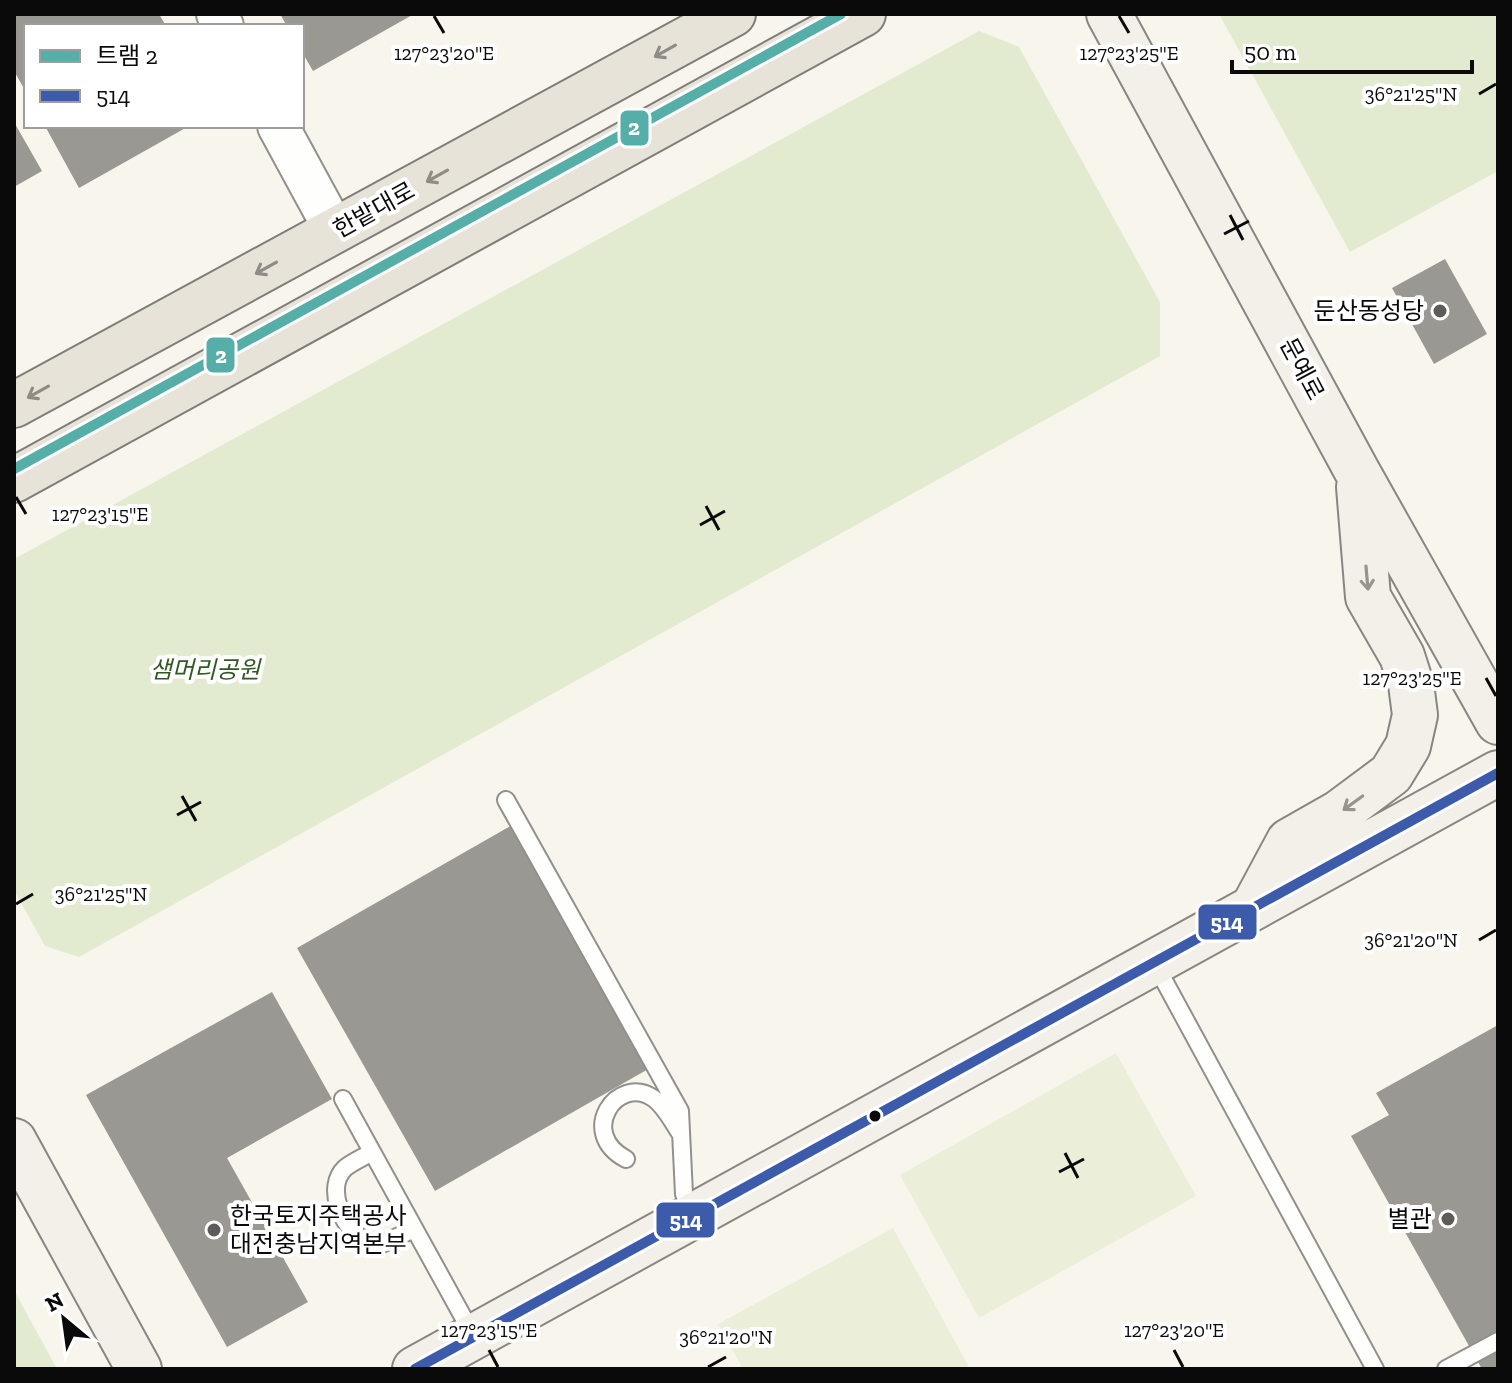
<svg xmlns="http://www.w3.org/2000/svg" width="1512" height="1383" viewBox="0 0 1512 1383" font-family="'Zilla Slab','Noto Sans KR',serif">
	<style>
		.green { fill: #e2ebcf }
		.pitch { fill: #ebefd9 }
		.building { fill: #9a9893 }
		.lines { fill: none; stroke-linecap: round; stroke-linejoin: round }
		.service-casing { stroke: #91908c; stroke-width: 20 }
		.tertiary-casing { stroke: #91908c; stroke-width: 44 }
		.secondary-casing { stroke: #888683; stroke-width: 48 }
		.primary-casing { stroke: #7e7d7a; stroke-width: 48 }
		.service { stroke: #fefefc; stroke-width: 16 }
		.tertiary { stroke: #fefefc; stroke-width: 40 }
		.secondary { stroke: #f2f0e8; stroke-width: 44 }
		.primary { stroke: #e8e3d9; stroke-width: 44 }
		.bus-1-casing { stroke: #fff; stroke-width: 16 }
		.bus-1 { stroke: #3d5bab; stroke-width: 10 }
		.tram-1-casing { stroke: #fff; stroke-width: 16 }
		.tram-1 { stroke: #56aea8; stroke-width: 10 }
		.oneway { stroke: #8f8c86 }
		.oneway2 { stroke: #95948f }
		.ticks { fill: none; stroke: #0a0a0a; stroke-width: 3 }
		.poi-dot { fill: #5d5c59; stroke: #fff; stroke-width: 3 }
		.bus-dot { fill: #0a0a0a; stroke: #fff; stroke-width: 3 }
		.labels { text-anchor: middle; stroke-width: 8; stroke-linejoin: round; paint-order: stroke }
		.street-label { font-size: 24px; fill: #0a0a0a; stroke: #fff }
		.poi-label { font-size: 24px; fill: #0a0a0a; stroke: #fff; text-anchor: end }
		.park-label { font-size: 24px; font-style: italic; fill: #325823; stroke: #fff }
		.ticks-label { font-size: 20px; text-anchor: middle; fill: #0a0a0a; stroke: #fff; stroke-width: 8; stroke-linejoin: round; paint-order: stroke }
		.line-badge { stroke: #fff; stroke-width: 3 }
		.badge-label { font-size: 22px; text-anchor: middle; font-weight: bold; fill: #fff }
	</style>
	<rect width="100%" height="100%" fill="#f8f5ed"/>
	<path class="green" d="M1219,14H1498V171L1350,252Z
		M979,31L1019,47L1160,302V356L79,957L45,946L14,890V559Z
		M14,1290L57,1369H14Z"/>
	<path class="pitch" d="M1116,1053L1196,1196L979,1318L900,1175Z
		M893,1228L970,1369H743L718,1324Z"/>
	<path class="building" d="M14,14H159L166,26H26V92L14,71Z
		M280,14H414L313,71L302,52V26H287Z
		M14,122L42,171L14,187Z
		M45,126H189L79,188Z
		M1445,259L1487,334L1434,364L1392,288Z
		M512,825L650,1068L435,1191L297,948Z
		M272,992L332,1099L227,1158L308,1302L227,1347L86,1095Z
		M1498,1025V1369H1482L1351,1136L1389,1115L1376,1093Z"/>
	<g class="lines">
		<defs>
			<path id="service" d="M506,800L680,1111L684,1194L692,1215
				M1155,964L1375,1369
				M343,1099L473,1335
				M372,1152C364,1157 352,1162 345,1168C325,1187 342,1228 363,1239C369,1242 376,1243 382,1244L414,1229
				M626,1159C577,1133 617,1074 653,1098C664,1105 672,1121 680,1133
				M1446,1369L1498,1341"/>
			<path id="tertiary" d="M217,14L223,26
				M278,126L335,231"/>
			<path id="secondary" d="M1109,14L1358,473L1498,722
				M1253,908L1289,841L1340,812L1391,774L1408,746L1415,715L1411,684L1402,656L1368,597L1359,487
				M14,1141L139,1369
				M415,1369L1498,773"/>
			<path id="primary" d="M14,405L733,14
				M14,480L863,14"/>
		</defs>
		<use href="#service" class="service-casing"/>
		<use href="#tertiary" class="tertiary-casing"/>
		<use href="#secondary" class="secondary-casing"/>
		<use href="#primary" class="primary-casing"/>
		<use href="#service" class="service"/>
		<use href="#tertiary" class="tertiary"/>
		<use href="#secondary" class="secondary"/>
		<use href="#primary" class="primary"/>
		<defs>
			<path id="bus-1" d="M415,1369L1498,773"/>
		</defs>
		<use href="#bus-1" class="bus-1-casing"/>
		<use href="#bus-1" class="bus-1"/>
		<defs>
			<path id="tram-1" d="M14,469L841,14"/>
		</defs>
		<use href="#tram-1" class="tram-1-casing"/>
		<use href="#tram-1" class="tram-1"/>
	</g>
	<defs><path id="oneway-shaft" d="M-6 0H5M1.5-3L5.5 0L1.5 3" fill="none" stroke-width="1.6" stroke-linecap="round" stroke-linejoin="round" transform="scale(2)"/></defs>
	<g class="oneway">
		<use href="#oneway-shaft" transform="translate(665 51) rotate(151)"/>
		<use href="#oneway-shaft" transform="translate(437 176) rotate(151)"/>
		<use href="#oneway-shaft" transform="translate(266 268) rotate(151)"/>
		<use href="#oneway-shaft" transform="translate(38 392) rotate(151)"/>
	</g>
	<g class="oneway2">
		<use href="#oneway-shaft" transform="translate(1367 578) rotate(85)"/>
		<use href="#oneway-shaft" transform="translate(1353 803) rotate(144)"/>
	</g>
	<path class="ticks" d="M434,16L444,33M1119,16L1129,33M1479,94L1496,84M1230,215L1243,240M1224,234L1249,221M16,497L26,514M706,506L719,530M700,525L725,511M1486,678L1496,696M182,796L196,821M177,815L201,802M16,904L33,894M1479,940L1496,930M1065,1153L1078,1178M1059,1172L1084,1159M489,1350L498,1367M1174,1350L1183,1367M708,1367L726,1357"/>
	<g class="poi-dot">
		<circle cx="1440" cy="311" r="8"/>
		<circle cx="1448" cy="1219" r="8"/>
		<circle cx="214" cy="1230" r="8"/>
	</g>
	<circle class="bus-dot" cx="875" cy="1116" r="7"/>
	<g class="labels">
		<g class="street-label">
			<text transform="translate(374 210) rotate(-29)" y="8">한밭대로</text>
			<text transform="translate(1302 369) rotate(62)" y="8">문예로</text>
		</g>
		<g class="poi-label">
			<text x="1424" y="319">둔산동성당</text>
			<text x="230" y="1224" text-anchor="start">한국토지주택공사<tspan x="230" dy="28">대전충남지역본부</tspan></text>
			<text x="1432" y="1227">별관</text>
		</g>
		<g class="park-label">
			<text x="205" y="678">샘머리공원</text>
		</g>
	</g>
	<g class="ticks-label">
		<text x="444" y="60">127°23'20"E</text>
		<text x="1129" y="60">127°23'25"E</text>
		<text x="1411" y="101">36°21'25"N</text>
		<text x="100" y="521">127°23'15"E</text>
		<text x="1412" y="685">127°23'25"E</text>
		<text x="101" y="901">36°21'25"N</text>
		<text x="1411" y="947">36°21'20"N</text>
		<text x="489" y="1337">127°23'15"E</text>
		<text x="1174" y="1337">127°23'20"E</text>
		<text x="726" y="1344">36°21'20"N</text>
	</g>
	<g class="line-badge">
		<rect x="619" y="109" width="31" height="38" rx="8" fill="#56aea8"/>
		<rect x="205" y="336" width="31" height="38" rx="8" fill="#56aea8"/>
		<rect x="1197" y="903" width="61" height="38" rx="8" fill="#3d5bab"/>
		<rect x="655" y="1201" width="61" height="38" rx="8" fill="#3d5bab"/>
	</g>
	<g class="badge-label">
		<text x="634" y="135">2</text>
		<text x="221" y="363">2</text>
		<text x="1227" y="930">514</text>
		<text x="686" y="1228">514</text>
	</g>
	<rect width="1512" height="1383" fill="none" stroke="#0a0a0a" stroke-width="32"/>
	<rect x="24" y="24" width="280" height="104" fill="#ffffff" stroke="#9d9d9d" stroke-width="2"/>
	<rect x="40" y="50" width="40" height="12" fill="#56aea8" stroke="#9d9d9d" stroke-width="2"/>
	<text x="96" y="64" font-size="24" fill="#0a0a0a">트램 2</text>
	<rect x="40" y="90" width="40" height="12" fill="#3d5bab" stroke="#9d9d9d" stroke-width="2"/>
	<text x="96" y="104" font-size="24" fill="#0a0a0a">514</text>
	<g transform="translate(64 1319) rotate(331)" stroke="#ffffff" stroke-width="6" paint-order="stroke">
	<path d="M0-6L14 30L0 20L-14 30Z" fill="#0a0a0a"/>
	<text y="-12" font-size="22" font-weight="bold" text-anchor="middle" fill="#0a0a0a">N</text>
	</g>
	<path d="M1232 60v12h240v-12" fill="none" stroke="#0a0a0a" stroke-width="4"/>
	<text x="1244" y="60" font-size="24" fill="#0a0a0a" stroke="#ffffff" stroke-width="6" paint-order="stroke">50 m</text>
</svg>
